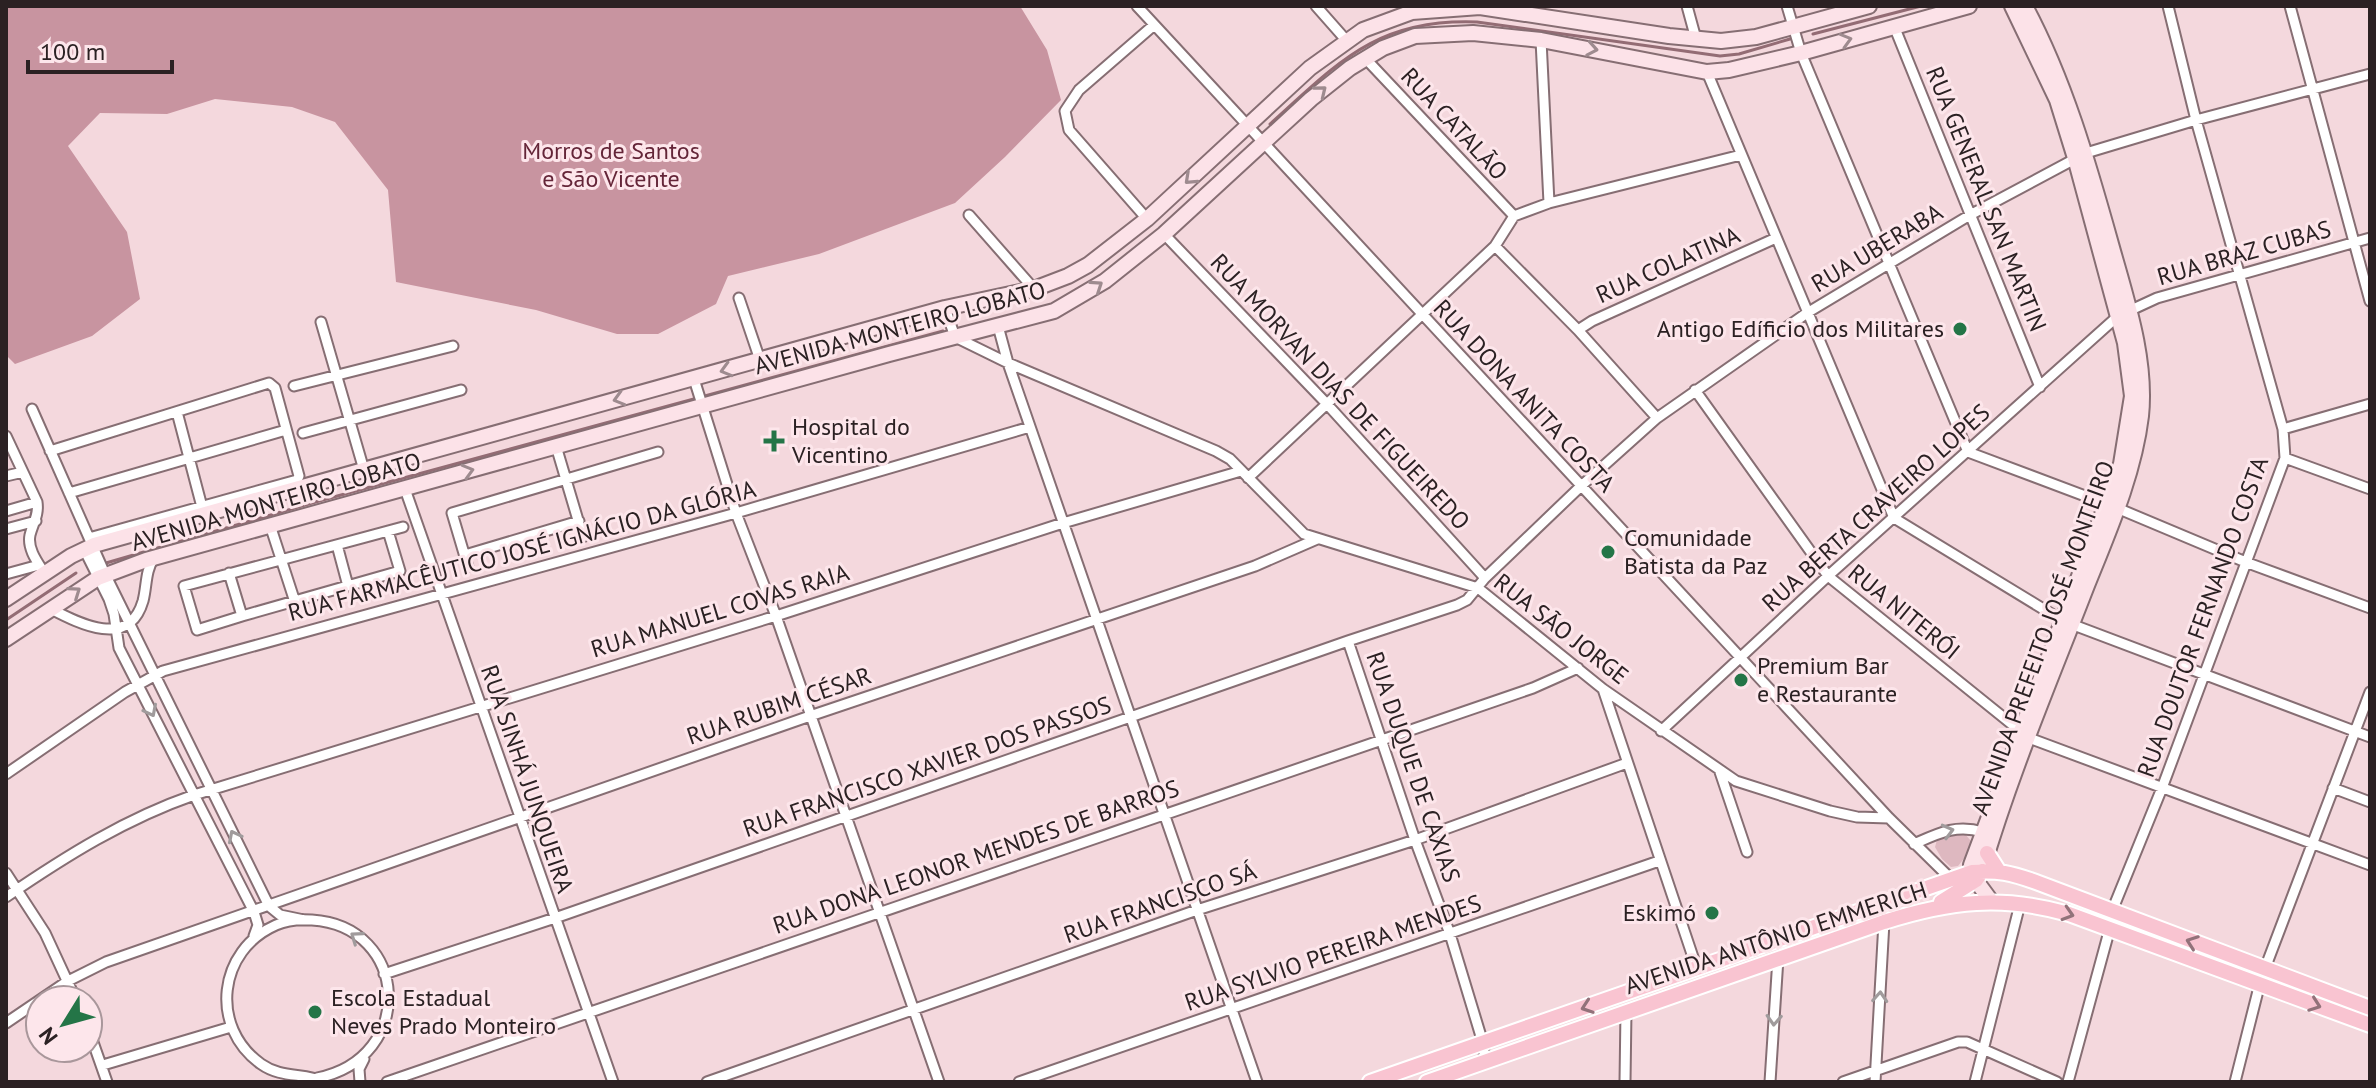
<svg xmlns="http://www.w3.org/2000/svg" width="2376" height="1088" viewBox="0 0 2376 1088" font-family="'PT Sans',sans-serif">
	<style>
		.green { fill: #deb8c0 }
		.forest { fill: #c894a0 }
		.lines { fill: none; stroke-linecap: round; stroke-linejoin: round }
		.stream { stroke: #936c74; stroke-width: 3 }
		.street-casing { stroke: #866e73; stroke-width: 13 }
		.secondary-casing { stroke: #866e73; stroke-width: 18 }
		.primary-casing { stroke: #fff; stroke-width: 18 }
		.street { stroke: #fff; stroke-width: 9 }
		.secondary { stroke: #fce2e8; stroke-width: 14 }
		.primary { stroke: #f9c4d1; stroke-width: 14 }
		.oneway { stroke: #9e8b8f }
		.oneway2 { stroke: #a09b9c }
		.oneway3 { stroke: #92727a }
		.poi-dot { fill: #247547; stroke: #fde6eb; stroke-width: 3 }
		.labels { text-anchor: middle; stroke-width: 6; stroke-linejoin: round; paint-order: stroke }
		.street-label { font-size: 24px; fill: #2b2123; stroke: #fde6eb }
		.park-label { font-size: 24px; fill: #642538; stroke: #fde6eb }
		.poi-label { font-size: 24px; fill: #2b2123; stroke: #fde6eb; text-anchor: start }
	</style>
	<rect width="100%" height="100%" fill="#f4d8dd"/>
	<path class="green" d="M1964,833L1971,841L1966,856L1958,866L1951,867L1942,859L1935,847L1937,840Z"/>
	<path class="forest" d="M6,6H1020L1047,50L1061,100L1005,157L955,203L819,254L728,276L716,304L658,334H617L536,310L396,282L388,190L335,122L292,107L215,99L167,114L100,113L68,146L127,232L140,299L92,336L15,364L6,355Z"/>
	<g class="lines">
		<path class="stream" d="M1813,34L1921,6
			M1270,124C1339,62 1377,18 1477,22L1720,56L1739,54L1790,39
			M106,563L319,501L943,331
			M6,620L76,573"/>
		<defs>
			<path id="street" d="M1137,6L1889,818L1951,879
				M1316,6L1346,40
				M1687,6L1696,39
				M1787,6L1801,53L1968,452L2117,508L2248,563L2370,608
				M2290,6L2370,301
				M1894,26L2040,387
				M1541,40L1549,203
				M1365,58L1514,216
				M1707,72L1894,518L2063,621L2370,737
				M969,215L1034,289
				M1147,219L1069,130L1065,111L1079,90L1154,25
				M1164,234L1326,403L1485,578
				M1495,246L1578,330L1657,418
				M739,298L760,360
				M945,308L955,337L1008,363L1216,451L1230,459L1304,534L1478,588L1603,689L1736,781L1830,811L1857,817L1889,818
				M321,322L364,470
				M998,326L1008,363L1257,1082
				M1578,330L1592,321L1776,238
				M694,379L736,513L776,616L939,1082
				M294,386L453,346
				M1695,390L1828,576L2029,738L2370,865
				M32,409L105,574L269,906L280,915L304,920
				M177,412L202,507
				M2283,429L2370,404
				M303,433L461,390
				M6,436L37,502C39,515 33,523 30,535C27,549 38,563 45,574
				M556,446L583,537
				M50,451L269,383L275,388L299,476L297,480L89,538
				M2285,458L2370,489
				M6,476L23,472
				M1248,478L1495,246L1514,216L1549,203L1741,155
				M405,489L613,1082
				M69,493L286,430
				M6,511L37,502
				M270,525L295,602
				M6,529L36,521
				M337,545L348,586
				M84,549L109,599L114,614L119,648L254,912L258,925L254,936
				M465,555L579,521
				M468,567L452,513L658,452
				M229,573L242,616L400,571L388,531
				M6,574L39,565
				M51,609C80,624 129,649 143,601C147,586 145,571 154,558
				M242,616L197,630L184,586L403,527
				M1348,641L1415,840L1450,934L1483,1043L1485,1061
				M1603,689L1697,969
				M1661,731L1828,576L2118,316L2157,298L2370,238
				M1720,772L1747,852
				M6,774L125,692L163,671L736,513L1030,427
				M2333,788L2370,802
				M1914,844C1939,833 1956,824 1983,832
				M6,873L45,933L76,1000
				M6,897C66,856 125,819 194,795L776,616L1063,523L1241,471
				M2112,911L2162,788L2285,458L2283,429L2196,120L2168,6
				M384,974L555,918L1348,641L1457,605L1467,600L1485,578L1580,487L1657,418L1807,313L1970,215L2086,153L2196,120L2370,74
				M6,1023L68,981L106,962L810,716L1255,566L1317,539
				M88,1028L107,1082
				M103,1065L231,1027
				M317,1078C417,1058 409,926 312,920C299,919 287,920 276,925C218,950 209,1027 261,1064C282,1079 305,1072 324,1082
				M360,1082L359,1069L364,1059
				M387,1082L1533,688L1578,668
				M707,1082L1197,910L1415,840L1627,763
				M1019,1082L1659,861
				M1625,1082L1626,1011
				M1770,1082L1778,958
				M1843,1082L1958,1042H1967L2057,1082
				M1875,1082L1884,922
				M1975,1082L2020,904
				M2068,1082L2110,928
				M2235,1082L2261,979L2370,692"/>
			<path id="secondary" d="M6,599L71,556L94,545L945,308L1034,289L1068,276L1088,265L1147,219L1310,68L1363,30L1412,12L1480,7L1669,36L1721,41L1756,37L1869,6
				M6,639L98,578L146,560L889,354L1054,311L1105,281L1164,234L1311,99L1350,68L1383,48L1415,36L1473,33L1541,40L1707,72L1729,70L1801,53L1969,6
				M1982,871C2010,775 2050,681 2086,588C2108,533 2134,475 2141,416C2147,359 2126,298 2111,244C2088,162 2065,81 2025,6
				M1991,901L1977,882L1971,865L2121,464L2132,396L2125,343L2075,158L2057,100L2012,6"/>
			<path id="primary" d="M1987,853L1998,870
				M1941,902L1976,880L1982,871
				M1370,1082L1972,872C1998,870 2011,873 2036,882L2370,1008
				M1427,1082L1884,922C1950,901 2002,895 2069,914L2370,1025"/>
		</defs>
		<use href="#street" class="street-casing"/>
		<use href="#secondary" class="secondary-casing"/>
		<use href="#primary" class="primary-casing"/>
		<use href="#street" class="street"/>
		<use href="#secondary" class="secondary"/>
		<use href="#primary" class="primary"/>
	</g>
	<defs><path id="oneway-chevron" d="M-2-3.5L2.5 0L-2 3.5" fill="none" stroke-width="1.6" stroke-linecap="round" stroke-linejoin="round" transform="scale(2)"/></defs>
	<g class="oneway">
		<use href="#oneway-chevron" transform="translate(1846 40) rotate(-16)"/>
		<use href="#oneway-chevron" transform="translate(1592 49) rotate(10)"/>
		<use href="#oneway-chevron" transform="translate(1321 91) rotate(-39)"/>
		<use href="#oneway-chevron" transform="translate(1190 179) rotate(137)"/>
		<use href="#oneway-chevron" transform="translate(1097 286) rotate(-34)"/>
		<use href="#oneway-chevron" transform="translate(726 370) rotate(164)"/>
		<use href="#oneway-chevron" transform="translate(619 399) rotate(164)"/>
		<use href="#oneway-chevron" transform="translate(468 471) rotate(-16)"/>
		<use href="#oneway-chevron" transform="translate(75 592) rotate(-35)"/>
	</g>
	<g class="oneway2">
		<use href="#oneway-chevron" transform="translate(151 711) rotate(63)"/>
		<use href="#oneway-chevron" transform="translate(1948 831) rotate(-15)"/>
		<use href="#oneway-chevron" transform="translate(234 836) rotate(-117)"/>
		<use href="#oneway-chevron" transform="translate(356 937) rotate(-145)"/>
		<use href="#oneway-chevron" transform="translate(1880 997) rotate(-86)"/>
		<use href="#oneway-chevron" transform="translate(1774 1020) rotate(93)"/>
	</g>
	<g class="oneway3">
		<use href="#oneway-chevron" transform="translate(2068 914) rotate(17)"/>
		<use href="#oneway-chevron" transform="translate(2192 942) rotate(-160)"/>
		<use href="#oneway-chevron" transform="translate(2315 1005) rotate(20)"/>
		<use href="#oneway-chevron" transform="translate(1587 1007) rotate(161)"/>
	</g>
	<g class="poi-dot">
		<circle cx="1960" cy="329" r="8"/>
		<path d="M770 429h8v8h8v8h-8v8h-8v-8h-8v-8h8z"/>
		<circle cx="1608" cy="552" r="8"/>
		<circle cx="1741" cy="680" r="8"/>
		<circle cx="1712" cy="913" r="8"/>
		<circle cx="315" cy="1012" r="8"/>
	</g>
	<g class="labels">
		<g class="street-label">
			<text transform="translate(1454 124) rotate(47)" y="8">RUA CATALÃO</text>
			<text transform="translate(1986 199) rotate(68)" y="8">RUA GENERAL SAN MARTIN</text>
			<text transform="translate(1877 248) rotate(-31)" y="8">RUA UBERABA</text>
			<text transform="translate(2244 253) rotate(-16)" y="8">RUA BRAZ CUBAS</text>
			<text transform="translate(1668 265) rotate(-24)" y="8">RUA COLATINA</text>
			<text transform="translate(900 328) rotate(-15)" y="8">AVENIDA MONTEIRO LOBATO</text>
			<text transform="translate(1340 392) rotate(47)" y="8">RUA MORVAN DIAS DE FIGUEIREDO</text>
			<text transform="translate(1524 396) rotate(47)" y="8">RUA DONA ANITA COSTA</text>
			<text transform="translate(276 502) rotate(-16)" y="8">AVENIDA MONTEIRO LOBATO</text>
			<text transform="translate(1876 508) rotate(-42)" y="8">RUA BERTA CRAVEIRO LOPES</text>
			<text transform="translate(522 551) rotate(-15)" y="8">RUA FARMACÊUTICO JOSÉ IGNÁCIO DA GLÓRIA</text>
			<text transform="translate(720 611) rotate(-17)" y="8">RUA MANUEL COVAS RAIA</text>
			<text transform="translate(1904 612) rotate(39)" y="8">RUA NITERÓI</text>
			<text transform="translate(2203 617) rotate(-70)" y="8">RUA DOUTOR FERNANDO COSTA</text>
			<text transform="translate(1561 629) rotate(38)" y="8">RUA SÃO JORGE</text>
			<text transform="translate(2043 638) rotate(-70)" y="8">AVENIDA PREFEITO JOSÉ MONTEIRO</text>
			<text transform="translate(779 706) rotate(-19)" y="8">RUA RUBIM CÉSAR</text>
			<text transform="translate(927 767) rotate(-19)" y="8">RUA FRANCISCO XAVIER DOS PASSOS</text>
			<text transform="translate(1413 767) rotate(71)" y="8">RUA DUQUE DE CAXIAS</text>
			<text transform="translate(527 779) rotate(71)" y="8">RUA SINHÁ JUNQUEIRA</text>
			<text transform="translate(976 857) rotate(-19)" y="8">RUA DONA LEONOR MENDES DE BARROS</text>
			<text transform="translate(1160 903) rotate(-19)" y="8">RUA FRANCISCO SÁ</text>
			<text transform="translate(1776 938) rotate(-18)" y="8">AVENIDA ANTÔNIO EMMERICH</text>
			<text transform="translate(1333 953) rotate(-19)" y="8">RUA SYLVIO PEREIRA MENDES</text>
		</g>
		<g class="park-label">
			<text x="611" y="159">Morros de Santos<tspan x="611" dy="28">e São Vicente</tspan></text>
		</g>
		<g class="poi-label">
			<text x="1944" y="337" text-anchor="end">Antigo Edíficio dos Militares</text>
			<text x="792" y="435">Hospital do<tspan x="792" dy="28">Vicentino</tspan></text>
			<text x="1624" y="546">Comunidade<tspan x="1624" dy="28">Batista da Paz</tspan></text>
			<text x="1757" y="674">Premium Bar<tspan x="1757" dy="28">e Restaurante</tspan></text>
			<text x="1696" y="921" text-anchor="end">Eskimó</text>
			<text x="331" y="1006">Escola Estadual<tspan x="331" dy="28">Neves Prado Monteiro</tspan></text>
		</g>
	</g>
	<rect width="2376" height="1088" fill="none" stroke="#2b2123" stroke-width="16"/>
	<g transform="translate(64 1024) rotate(233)"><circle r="38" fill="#fde6eb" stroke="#a9979b" stroke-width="2"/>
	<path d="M0-6L14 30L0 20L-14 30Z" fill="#247547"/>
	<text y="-12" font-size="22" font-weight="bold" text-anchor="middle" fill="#2b2123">N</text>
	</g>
	<path d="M28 60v12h144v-12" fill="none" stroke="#2b2123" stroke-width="4"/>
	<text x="40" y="60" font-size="24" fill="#2b2123" stroke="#fde6eb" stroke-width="6" paint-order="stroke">100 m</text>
</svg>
